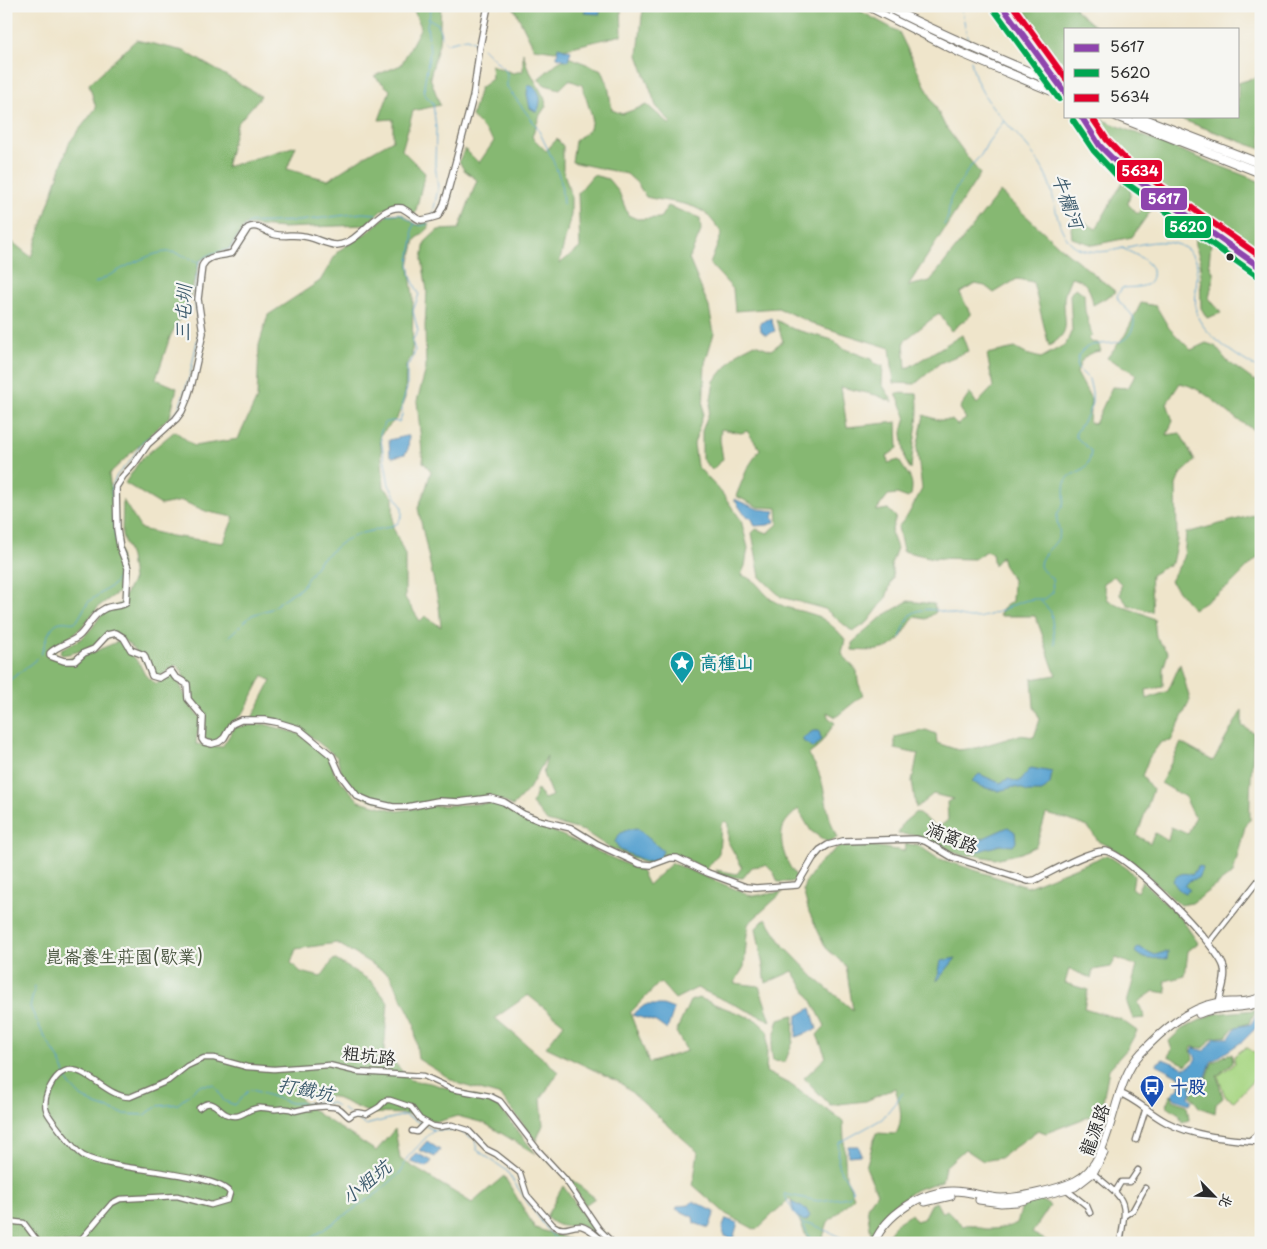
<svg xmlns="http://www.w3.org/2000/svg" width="1267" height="1249" viewBox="0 0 1267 1249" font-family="'Playpen Sans','LXGW WenKai TC',sans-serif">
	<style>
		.green { fill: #a9d784; stroke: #6a8158 }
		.forest { fill: #86b872; stroke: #58724e }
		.water { fill: #59a2d0; stroke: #42667e }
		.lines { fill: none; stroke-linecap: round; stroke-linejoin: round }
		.stream { stroke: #59a2d0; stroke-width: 1 }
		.street-casing { stroke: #706c63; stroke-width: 7 }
		.secondary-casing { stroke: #706c63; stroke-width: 8 }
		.primary-casing { stroke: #706c63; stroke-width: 9 }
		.highway-casing { stroke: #706c63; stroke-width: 10 }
		.street { stroke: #fff; stroke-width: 4.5 }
		.secondary { stroke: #fff; stroke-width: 5.5 }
		.primary { stroke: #fff; stroke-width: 7 }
		.highway { stroke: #fff; stroke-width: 8 }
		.highway-bridge-casing { stroke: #706c63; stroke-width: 10; stroke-linecap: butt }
		.highway-bridge { stroke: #fff; stroke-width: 8 }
		.bus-1-casing { stroke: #f6f6f2; stroke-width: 10 }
		.bus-2-casing { stroke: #f6f6f2; stroke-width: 10 }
		.bus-3-casing { stroke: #f6f6f2; stroke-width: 10 }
		.bus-1 { stroke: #8e44ad; stroke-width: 6 }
		.bus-2 { stroke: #00a651; stroke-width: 6 }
		.bus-3 { stroke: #e4002b; stroke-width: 6 }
		.bus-dot { fill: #2b2b2b; stroke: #f6f6f2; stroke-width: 2 }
		.labels { text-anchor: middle; stroke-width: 4.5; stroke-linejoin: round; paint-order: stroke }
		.culture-label { font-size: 18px; font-weight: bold; fill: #0d838f; stroke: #f6f6f2; text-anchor: start }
		.street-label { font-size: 18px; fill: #2b2b2b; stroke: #f6f6f2 }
		.park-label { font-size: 18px; fill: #4a5641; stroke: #f6f6f2 }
		.transit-label { font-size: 18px; font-weight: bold; fill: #164399; stroke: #f6f6f2; text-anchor: start }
		.water-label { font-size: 19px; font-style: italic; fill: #3d5b6d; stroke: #f6f6f2 }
		.line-badge { stroke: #f6f6f2; stroke-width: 2 }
		.badge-label { font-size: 14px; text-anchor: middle; font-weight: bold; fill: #fff }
	</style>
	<rect width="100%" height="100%" fill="#f6f6f2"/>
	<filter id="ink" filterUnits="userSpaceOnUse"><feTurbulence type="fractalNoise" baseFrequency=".02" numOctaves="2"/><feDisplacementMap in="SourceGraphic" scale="10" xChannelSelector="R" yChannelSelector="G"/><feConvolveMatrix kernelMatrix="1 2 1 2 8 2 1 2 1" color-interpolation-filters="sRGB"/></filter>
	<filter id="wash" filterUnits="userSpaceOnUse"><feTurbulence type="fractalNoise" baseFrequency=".0096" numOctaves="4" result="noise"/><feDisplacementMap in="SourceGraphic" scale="20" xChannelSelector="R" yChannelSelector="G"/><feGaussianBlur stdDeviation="1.12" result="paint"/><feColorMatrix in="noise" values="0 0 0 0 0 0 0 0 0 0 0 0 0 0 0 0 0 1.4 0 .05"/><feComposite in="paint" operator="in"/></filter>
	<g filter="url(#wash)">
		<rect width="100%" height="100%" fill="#efe5cb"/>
		<path class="green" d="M1246,1047L1261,1057V1072L1234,1101L1225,1096L1218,1076L1235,1063L1234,1056Z"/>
		<path class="forest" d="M412,6H441L439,43L430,77L440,105L413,111L402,150L425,173L415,214L401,203L382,210L366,225L282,228L245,225L229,249L200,260L189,300L170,337L156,379L177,388L170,416L109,474L116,538L122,564L120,591L99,606L83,626L54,651L59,660L89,654L119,641L139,663L145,675L156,684L174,672L189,705L202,719L197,735L196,744L222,747L235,727L264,724L300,734L332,760L334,773L359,801L398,811L433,806L493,803L528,820L641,871L648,885L672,863L752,896L783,892L748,924L744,967L734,983L759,986L771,1021L697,988L675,999L660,982L630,1013L649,1063L687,1051L676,1032L690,1001L699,998L756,1020L768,1031L766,1072L791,1085L843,1121L846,1178L854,1197L828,1222L821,1243H809L790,1198L756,1230L726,1214L693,1185L698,1152L621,1083L546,1047L564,1024L528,995L495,1018L559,1072L541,1098L543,1125L536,1141L501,1096L459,1084L418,1059L414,1022L390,975L337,943L296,949L291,963L301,972L321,977L334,959L371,981L388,1002L384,1051L410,1080L430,1083L496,1103L536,1154L484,1123L457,1116L437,1122L410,1114L370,1113L334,1097L294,1093L318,1114L376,1151L395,1129L400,1159L472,1203L504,1176L535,1228L581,1243H6V237L31,257L69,143L96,108L89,84L136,40L184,51L261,96L237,124L226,167L296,146L287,169L328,180L368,154L393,140V119L379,120L390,90L374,76L401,65L421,27Z
			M513,6H621L622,35L555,51L534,48Z
			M644,6H851L899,32L945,126L980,174L908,286L930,281L1000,192L1059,246L1116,292L1093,305C1092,292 1086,279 1071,277C1068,285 1064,293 1064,301C1064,324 1072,332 1049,346L1033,282L1017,279L994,293L985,286L975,284L960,293L971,315L951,331L939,313L904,341L906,369L962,335L968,351L940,363L915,384L894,383L890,348L816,325L778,308L735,311L733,289L710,264L722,233C716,226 709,214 700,210C687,202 661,201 646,197L637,183L627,174L572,162L575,141L590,129L592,117L582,85L569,80L560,89L545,85L538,79L557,63L568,57L602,70L608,85L612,110L622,114L647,105L669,124L671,123L656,106L638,55L642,16Z
			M1022,6H1075L1076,10L1098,29H1066V71Z
			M523,52L527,66L545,99L546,106L540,115L532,137L546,151L557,139L563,146V170L571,195V215L559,264L580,248L578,193L593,175L608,179L619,192L628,215L637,219L660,218L668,206L700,218L701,231L689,259L709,307L714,333L705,363L703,414L694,444L697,466L722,493L741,520L748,548L745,566L741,575C760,581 760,592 774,601C787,610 801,610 815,615C827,620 837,630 845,639L842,654L857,671L858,682L863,695L836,717L827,712L828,717L835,723L817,748L808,755C823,772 824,794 829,815C831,823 834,830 837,838L827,842L811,831L798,809C794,814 784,821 783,828C778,844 787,865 797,877L792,882H778L774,873L766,865L752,867L743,878L720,876L716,870L737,874L742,867L728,842V824L725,821L721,825L719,853L706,870L685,858L668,855L649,864L641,862L608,847L584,831L547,821L532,804L537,789L544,799L552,796L543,774L547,756L529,789L513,806L491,796L462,800L395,805L365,798L356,792L342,775L337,757L301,729L274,719L252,718L271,681L263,675L244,712L233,722L219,739L212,743L203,738L206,717L196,705L181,670L176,665L158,678C150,674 140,655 132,647C127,642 121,639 115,634C97,645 83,652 62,655L60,653L61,649L81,639L92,628L104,611L121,603L133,579L130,557L122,535L123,500L141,529L171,536L223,543L234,517L208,512L182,501L161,505L125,483L141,459L175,431L194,446L238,439L257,398L259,345L268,315L320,281L338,251L365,234L389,214H402L417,225L427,222L429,228L415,240L409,265L413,297L412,356L406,365L405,398L397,418L380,435L384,487L393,497V527L405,555V598L420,621L425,616L441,627L439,606L418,508L426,488L431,471L423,462L417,401L426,369L425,326L427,291L422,259L425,242L438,230L459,229L477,180L464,170L459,161L465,149L479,163L494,141L472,116L480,88L492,79L491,65L513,73L523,71Z
			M1261,76V149L1172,116H1238V83Z
			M1095,117L1261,182V256C1227,232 1193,210 1161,185C1136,166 1108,146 1095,117Z
			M1125,178L1132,185L1128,204L1138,214L1150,196L1157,202L1132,237L1093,245L1072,238L1071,228L1076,217L1096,229Z
			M1194,232L1211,243L1209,263L1214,275L1209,298L1221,313L1207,318L1201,308L1200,259L1195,245Z
			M1076,288L1084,294L1085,311L1092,335L1089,338L1090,342L1098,343L1101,351C1086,352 1081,359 1077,373L1091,399L1089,422L1095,424L1112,387L1128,388L1136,374L1107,358L1125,335L1141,303L1156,306L1169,328L1191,350L1206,343L1215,346L1227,361L1253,380L1261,381V435C1254,430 1246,425 1238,420C1219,406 1203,388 1180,383L1167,403L1173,421L1167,435L1180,433L1195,461L1180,475L1176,485L1177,540L1172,563L1151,575C1149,588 1154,599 1152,612L1128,605L1120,595L1121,584L1114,576L1103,583L1108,600C1123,609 1139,610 1154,619L1156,637L1168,653L1163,669V687L1146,690L1147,699L1168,691L1180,664L1190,700L1171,741L1161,742L1149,758L1142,776L1153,790L1137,836L1150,843L1155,833L1168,841L1171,827L1188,834L1195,818L1185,797L1161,783L1181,743L1213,761L1242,710V726L1253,732C1253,762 1249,791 1250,820L1246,823L1233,873L1192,903L1180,905L1131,861L1109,846L1099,842L1088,827L1066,819L1046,814L1036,846L1021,853L995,859L974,855L962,856L939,844L914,835L898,834L903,823L916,812L938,828L948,820L947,802L953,799L933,794L916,808L912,781L918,754L895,749V737L926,730L936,734L937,743L958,750L976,748L1020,735L1034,737L1040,719L1034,707L1032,679L1056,675C1048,656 1044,636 1035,616H999L1003,608L1012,601L1013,580L1004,566L1001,556L994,566L992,553L986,551L974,559L933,558L903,551L898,527L908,515L922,489L917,448L924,415L938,420H952L957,425L966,419L960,408L970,393L977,404L993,387L987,354L1015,348L1026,354L1041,358L1066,344L1072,330L1070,295L1073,290Z
			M776,320L793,329L833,340L842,348L871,359L874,363L883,366L882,384L893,402L876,395L841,387L847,427L897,422L898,448L887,456L888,463L899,460C906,475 915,476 911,495L908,498L897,494L888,495L876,511L888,509L896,517L891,532L897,548L891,564L893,577L886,598L868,622L853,632L825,609L781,597L760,577L752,533L756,529L768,533L778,524L777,508L758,507L736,496L747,469L760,449L747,431L741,433L721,429L720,440L723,459L712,470L702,459V431L709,412L714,381L739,352L755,344L771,350L783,341Z
			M896,393L917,394C921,419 912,445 911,470L905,460L902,433L906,416Z
			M1261,513V559L1257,558L1229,586L1193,609L1170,581L1184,558L1186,533Z
			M908,601L934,604L936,612L926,619L915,617C909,623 906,630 901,637C889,653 870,651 852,650V643L883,616Z
			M906,844L918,845L937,858L1027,887L1107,855L1128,869L1134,876L1132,889L1137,892L1142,881L1181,918L1198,943L1188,951L1185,976L1165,981L1167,993L1154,991L1138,1002L1145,1018L1133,1019L1127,1003L1137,966L1116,958L1111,967L1093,970L1091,978L1069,969L1065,983L1088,990L1084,1008L1120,1019L1137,1031L1127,1049L1109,1069L1101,1112L1046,1133L1038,1130L1000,1158L983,1161L965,1149L945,1167L942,1181L915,1190L887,1210L871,1235L867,1207L877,1193L866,1167L876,1133L896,1134C904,1119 900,1104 895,1088L866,1101L830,1105L804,1078L826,1057L817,1035L825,1026L812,1001L793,971L766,983L756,928L766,918L783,945L816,979L853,1010L846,966L826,948L809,912L803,890L805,883L820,862L838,847L872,846L904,851Z
			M1256,1010L1249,1023L1233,1028L1227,1036L1212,1038L1204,1048L1192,1047L1191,1050L1193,1059L1186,1065L1168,1056L1172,1050L1169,1041L1182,1029L1213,1014Z
			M794,1015L793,1042L785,1062L773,1061L771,1048L779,1019Z
			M1228,1054H1232L1233,1062L1217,1076L1223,1098L1216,1104L1215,1113L1199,1107L1191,1096L1193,1092L1191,1081L1207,1078L1212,1063Z
			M1171,1095L1174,1101L1187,1105L1189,1120L1182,1122L1179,1114L1166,1105Z
			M568,1177L595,1198L585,1205Z
			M563,1186L587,1220L612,1243H606L579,1224C564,1228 557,1227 546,1217Z
			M1041,1200L1050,1206L1032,1233L1051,1243H888L884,1240L897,1223L911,1214L916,1221L923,1219L930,1205L936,1202L942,1213L947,1210L963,1226C973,1222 976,1228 986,1229C997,1229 1007,1228 1017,1223L1023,1204Z"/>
		<path class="water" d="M587,6H600V14L584,13Z
			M558,47L571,51L568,61L557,57Z
			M528,85C542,88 542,102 537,112L530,108L527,94Z
			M771,318L775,331L766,335L761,331L760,323Z
			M406,436H409L408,449L405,454L393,457L390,455L389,440Z
			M734,499L758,509L775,511L773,516L775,522L768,525L755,526L752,519L744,514Z
			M813,731H819L821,739L814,748L803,741V738Z
			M1031,768L1052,772L1050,784L1042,792H1027L1022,789L1014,787L998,791L979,786L972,781L979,774L1000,783L1008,779L1019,782Z
			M1008,827L1015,832L1016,842L1013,846L1000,845L975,852L966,846Z
			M637,828L663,851L661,856L656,860L648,862L620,850L615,842C619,831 626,830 637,828Z
			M1198,866L1203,867L1198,878L1189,881L1185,886L1190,890L1185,893C1179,891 1175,886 1173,880C1179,873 1184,872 1192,875Z
			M1138,947L1155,955L1168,951L1167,959C1151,956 1149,964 1135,952Z
			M956,958L937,981L941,961Z
			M645,1005H663L674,1009L667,1030L656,1022L632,1015Z
			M1261,1007V1023L1243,1041L1211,1062L1206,1077L1193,1078L1189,1081L1192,1090L1189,1097L1192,1100L1190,1104L1175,1099L1172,1094L1179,1087L1180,1077L1156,1064L1163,1059L1185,1068L1193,1064L1196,1058L1192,1051L1194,1048L1205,1051L1215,1038H1229L1236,1027L1251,1024Z
			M811,1008L817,1029L796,1037L797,1016Z
			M427,1141L440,1150L435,1157L419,1150Z
			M848,1146H859L861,1155L848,1156Z
			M416,1153L432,1161L427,1167L410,1162Z
			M693,1201L715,1212L709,1228L694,1223L693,1217L676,1209L678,1206L689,1205Z
			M791,1202L806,1209L810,1216L807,1220L804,1221L795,1215Z
			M726,1219L738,1223L733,1239L725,1236L722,1229Z"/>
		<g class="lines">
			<path class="stream" d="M432,6L427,25L430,51L424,85L425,95L433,103L436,128L435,164L438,188L433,214
				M961,6L968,41
				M429,19L438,24L442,38L447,43L467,38L477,43
				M483,48L505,70L507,73V87L537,127L552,158L561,181L563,204
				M971,60C979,117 1042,139 1053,197C1057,215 1061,242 1081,249C1115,261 1151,229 1185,248C1190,251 1194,258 1197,262C1198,274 1194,303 1196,312C1201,334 1242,360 1261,370
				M386,215L399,213C410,218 420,234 432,220
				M944,225L948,217L950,200L954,192L970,167L981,155L988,142L1004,121
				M95,283C113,274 147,253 166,252C178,251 189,259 199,262
				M164,426L179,408L190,375L199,332L194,295L199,262L210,254L230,249L249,223L299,221L362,213L376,214
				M1040,600L1051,612L1055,645
				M228,637L252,615L271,609L286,597L301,588L320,560L345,540L362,533L389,527L398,523L402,515V507L389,485L380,434L384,423L392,421L399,422L402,415V404L407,389V366L413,358L415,350L412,341L418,331L413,311L419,294L411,277L409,262L413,239L412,231L414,224
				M900,638C904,630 906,616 915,612C933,604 954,617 971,618C994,619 1012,601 1034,599C1037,599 1041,599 1045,599L1053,592L1052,579C1049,575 1040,570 1040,565C1040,554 1056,546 1059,536C1061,529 1056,524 1057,517C1057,512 1062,508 1063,504C1066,496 1062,488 1066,481C1072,469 1089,476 1091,451L1076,437L1075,434L1088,414L1092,403V392L1089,379L1077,368C1078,328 1119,356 1131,332C1133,328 1134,325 1134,321C1133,310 1119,307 1117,296L1122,288C1129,287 1139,288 1146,285C1150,284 1151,280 1152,276C1155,261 1133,254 1122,248
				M41,654C45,645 49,623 61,622C68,621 71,624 77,621L88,602L113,585L117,579L120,568L113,521L112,487L117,475L132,459L143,441L155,434
				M6,683L38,658
				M35,986L30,1007L44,1036L60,1061L69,1084L81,1097L96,1105L124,1114L144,1115L158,1106L178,1104L200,1085H214L224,1101L235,1105L250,1089L291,1103H332L337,1106
				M343,1109L349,1114
				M353,1116L365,1125L405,1115L423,1124
				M426,1126L434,1130H457L472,1138
				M475,1140L477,1150L506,1170L530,1206L551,1234L560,1243
				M803,1224L795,1215L784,1194L818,1201L849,1197L853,1190L838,1166L839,1143L882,1119L903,1093
				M304,1243L379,1192L402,1171L407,1158L433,1130
				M812,1243L803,1224H812L844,1239L847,1243"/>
		</g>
	</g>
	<g filter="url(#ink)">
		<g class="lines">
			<defs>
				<path id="street" d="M1209,943L1261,877
					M199,1108C217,1094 218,1118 236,1116C240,1116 246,1112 250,1110C262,1106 261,1108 272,1109C282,1110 285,1106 295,1111C306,1108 328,1104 340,1109C343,1111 346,1115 349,1117C355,1111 359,1112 367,1114L379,1107L386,1100H390L411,1107L420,1119L433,1126L440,1127L452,1125L468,1130L486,1149L496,1154L520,1173L527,1195L553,1225C565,1233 570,1225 581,1226C590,1228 599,1238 606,1243
					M412,1131L417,1132L426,1123
					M1136,1140L1146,1108
					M1249,1141L1261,1131
					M1093,1173C1126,1201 1128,1198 1120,1243
					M1067,1190L1087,1206L1090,1213
					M1115,1192L1121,1182H1130L1138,1170
					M1124,1216L1133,1210L1145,1188
					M6,1221L24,1223L39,1243
					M78,1243L112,1203L120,1199L177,1196L211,1205L228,1200L230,1193C217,1172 111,1171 84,1156C77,1153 51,1120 47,1112C44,1105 45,1098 48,1091C71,1040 100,1098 130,1097L168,1081L187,1066L204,1058H214L247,1067L274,1069L329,1065L358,1072L424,1076L452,1089L490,1096L500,1101L538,1150L565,1179L599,1229L613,1243"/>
				<path id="secondary" d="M488,6L480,46L473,97L447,194L443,207L438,216C412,224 422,219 402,208C378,204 362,243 337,245C325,245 315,237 303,236C293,234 283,237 273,234C264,231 257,223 248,228L232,253C221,257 208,254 202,266L198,299L203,333L192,383L187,399L182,411L176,419L148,444L134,464L123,476L116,487L117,529L120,548L128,568L126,603C120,607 111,605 104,609C92,615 89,626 80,635C72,643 59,644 50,653V656L64,661H75L84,653L94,649L107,635L116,633L124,638L131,650L144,655L152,676L159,678L171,671L175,677L187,684L188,699L203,717L202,739L204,742L212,744L219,742L224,738L232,724L241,720H265L276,722L299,729L332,756L340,774L357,796L371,802L393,807H407L438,801L459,802L490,798L504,802L523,814L538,820L571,828L597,844L640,864L651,865L670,858H677L708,873L746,887L756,888L797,885L813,858L820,850L828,845L843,841L916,839L925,841L952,857L1028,881L1035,880C1051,872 1089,850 1105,851C1126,852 1219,946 1224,968C1227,981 1219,993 1219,1006
					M1119,1093C1136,1099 1149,1113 1166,1122C1195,1137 1228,1139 1261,1142"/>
				<path id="primary" d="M1002,6L1066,94
					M1081,116C1095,140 1104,153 1125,171L1261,268
					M1199,1014C1219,1005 1240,1010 1260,1003
					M979,1200L1001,1203L1017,1202L1075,1187L1093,1173L1104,1153
					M925,1202L951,1196
					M874,1243C886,1214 922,1191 953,1191C969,1191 985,1197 1001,1198C1020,1198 1058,1189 1075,1181C1115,1162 1109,1086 1141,1053C1161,1032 1187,1008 1216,1003C1231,1001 1246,1004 1261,997"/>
				<path id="highway" d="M868,6L961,53L1066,97
					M1116,116L1261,173
					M1137,116L1261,164"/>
			</defs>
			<use href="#street" class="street-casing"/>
			<use href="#secondary" class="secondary-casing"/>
			<use href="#primary" class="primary-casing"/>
			<use href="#highway" class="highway-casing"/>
			<use href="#street" class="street"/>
			<use href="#secondary" class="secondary"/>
			<use href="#primary" class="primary"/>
			<use href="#highway" class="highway"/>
			<defs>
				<path id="highway-bridge" d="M885,6C944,36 1005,62 1066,87"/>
			</defs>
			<use href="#highway-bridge" class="highway-bridge-casing"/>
			<use href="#highway-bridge" class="highway-bridge"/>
			<defs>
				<path id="bus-1" d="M1002,6L1066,94
					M1081,116L1100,146L1125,171L1261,268"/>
				<path id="bus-2" d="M995,11L1059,99
					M1073,120L1094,151L1119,178L1256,275"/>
				<path id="bus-3" d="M1013,6L1066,79
					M1091,116L1107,140L1130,164L1261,257"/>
			</defs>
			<use href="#bus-1" class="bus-1-casing"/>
			<use href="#bus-2" class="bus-2-casing"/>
			<use href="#bus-3" class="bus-3-casing"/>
			<use href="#bus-1" class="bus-1"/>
			<use href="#bus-2" class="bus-2"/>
			<use href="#bus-3" class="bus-3"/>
		</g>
	</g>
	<defs>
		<symbol id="sight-pin" viewBox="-11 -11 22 30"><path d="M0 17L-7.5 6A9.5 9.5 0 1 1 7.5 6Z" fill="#0f9aa8" stroke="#f6f6f2"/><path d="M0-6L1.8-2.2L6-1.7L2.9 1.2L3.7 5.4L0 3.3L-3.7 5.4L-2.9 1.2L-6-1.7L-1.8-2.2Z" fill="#fff"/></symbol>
		<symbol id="bus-pin" viewBox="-11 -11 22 30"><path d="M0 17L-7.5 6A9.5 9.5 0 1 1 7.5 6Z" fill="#1a4fb4" stroke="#f6f6f2"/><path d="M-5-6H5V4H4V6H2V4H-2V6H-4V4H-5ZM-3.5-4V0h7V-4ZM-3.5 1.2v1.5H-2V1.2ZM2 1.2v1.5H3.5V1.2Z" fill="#fff"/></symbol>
	</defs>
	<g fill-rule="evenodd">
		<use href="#sight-pin" x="668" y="649" width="28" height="38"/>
		<use href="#bus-pin" x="1138" y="1073" width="28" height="38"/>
	</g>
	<circle class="bus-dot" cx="1230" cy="257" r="4.5"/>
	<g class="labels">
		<g class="culture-label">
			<text x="700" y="669">高種山</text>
		</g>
		<g class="street-label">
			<text transform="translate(952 838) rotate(22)" y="6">湳窩路</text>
			<text transform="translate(369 1056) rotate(7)" y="6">粗坑路</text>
			<text transform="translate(1095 1130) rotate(-70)" y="6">龍源路</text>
		</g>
		<g class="park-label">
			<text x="124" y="963">崑崙養生莊園(歇業)</text>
		</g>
		<g class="transit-label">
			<text x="1170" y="1093">十股</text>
		</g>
		<g class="water-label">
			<text transform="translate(1068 201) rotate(70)" y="7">牛欄河</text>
			<text transform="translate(183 313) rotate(-88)" y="7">三屯圳</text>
			<text transform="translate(306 1089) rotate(11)" y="7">打鐵坑</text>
			<text transform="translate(366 1182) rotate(-39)" y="7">小粗坑</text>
		</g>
	</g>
	<g class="line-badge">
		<rect x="1116" y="159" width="47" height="24" rx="5" fill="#e4002b"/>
		<rect x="1140" y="187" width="48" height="24" rx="5" fill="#8e44ad"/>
		<rect x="1164" y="215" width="48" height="24" rx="5" fill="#00a651"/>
	</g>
	<g class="badge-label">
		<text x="1140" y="176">5634</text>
		<text x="1164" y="204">5617</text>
		<text x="1188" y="232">5620</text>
	</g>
	<rect width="1267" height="1249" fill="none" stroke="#f6f6f2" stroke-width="25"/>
	<rect x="1064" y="28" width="175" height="90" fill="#f6f6f2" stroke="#a5a5a2"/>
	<rect x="1074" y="44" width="25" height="8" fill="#8e44ad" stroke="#a5a5a2"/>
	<text x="1110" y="52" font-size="15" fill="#2b2b2b">5617</text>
	<rect x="1074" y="69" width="25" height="8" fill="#00a651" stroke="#a5a5a2"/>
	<text x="1110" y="78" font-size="15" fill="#2b2b2b">5620</text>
	<rect x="1074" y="94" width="25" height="8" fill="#e4002b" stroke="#a5a5a2"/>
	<text x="1110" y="102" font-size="15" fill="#2b2b2b">5634</text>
	<g transform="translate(1214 1196) rotate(114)" stroke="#f6f6f2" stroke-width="4" paint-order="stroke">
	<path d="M0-4L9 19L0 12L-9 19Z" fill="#2b2b2b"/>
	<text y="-8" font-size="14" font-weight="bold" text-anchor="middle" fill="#2b2b2b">北</text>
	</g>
</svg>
